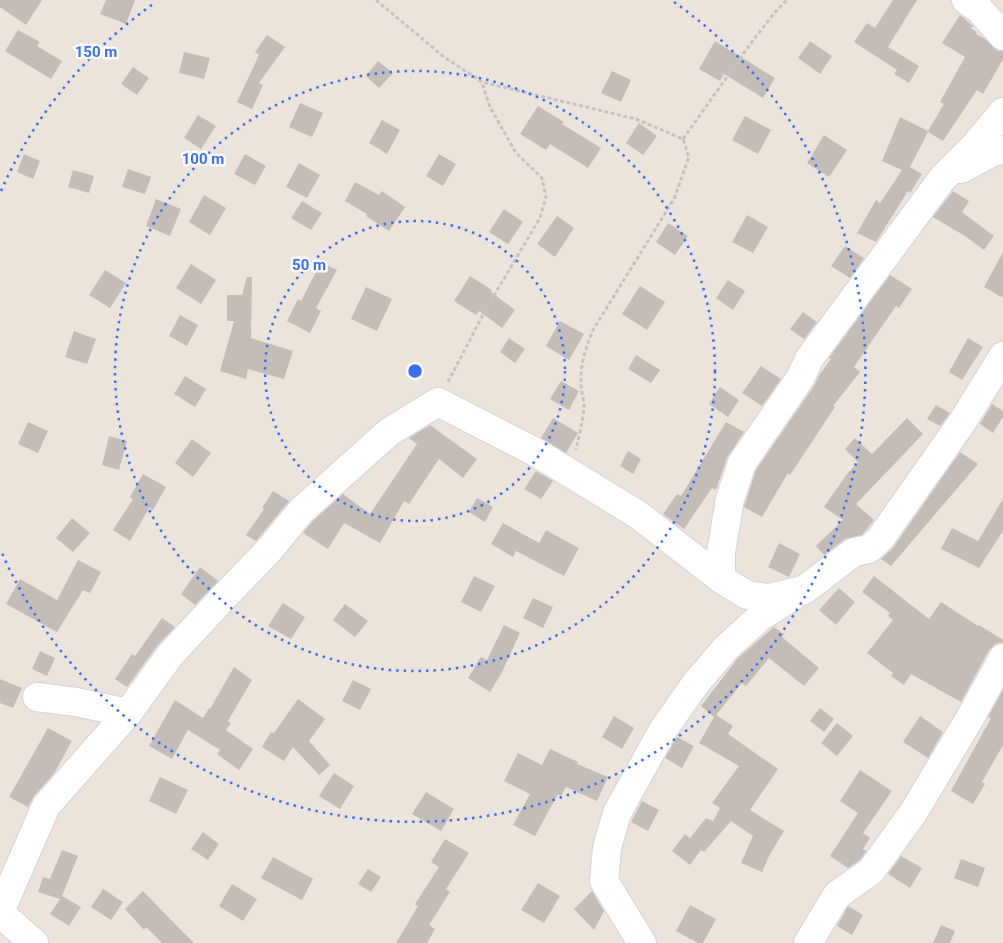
<svg xmlns="http://www.w3.org/2000/svg" width="1003" height="943" viewBox="0 0 1003 943" font-family="Roboto,sans-serif">
	<style>
		.building { fill: #c4bdb7 }
		.lines { fill: none; stroke-linecap: round; stroke-linejoin: round }
		.minor-casing { stroke: #d0d5e3; stroke-width: 30 }
		.path { stroke: #c3c3c3; stroke-width: 3; stroke-dasharray: 4 2.5; stroke-linecap: butt }
		.minor { stroke: #fff; stroke-width: 28 }
		.ring { fill: none; stroke: #376efc; stroke-width: 2.5; stroke-dasharray: 2.5 5 }
		.centre { fill: #376efc; stroke: #fff; stroke-width: 2.5 }
		.ring-label { font-size: 15px; text-anchor: middle; font-weight: bold; fill: #376efc; stroke: #fff; stroke-width: 5; stroke-linejoin: round; paint-order: stroke }
	</style>
	<rect width="100%" height="100%" fill="#ece3db"/>
	<path class="building" d="M0,0H42L26,25L0,7Z
		M106,0H135L126,24L100,14Z
		M893,0H917L888,47L919,66L909,83L894,74L897,70L854,42L867,23L875,28Z
		M960,15L973,26L971,28L977,32L976,34L985,39L998,51H1003V59L983,94L977,90L943,141L928,132L910,167L922,174L910,193L908,191L876,242L857,233L876,200L880,203L902,170L882,161L900,117L928,131L944,104L940,102L965,57L942,43Z
		M18,30L40,42L37,46L62,61L51,79L5,51Z
		M267,35L285,47L259,83L263,85L252,109L237,102L259,55L255,52Z
		M715,41L775,78L763,98L724,74L720,81L699,69Z
		M810,41L832,56L820,74L798,58Z
		M184,52L210,58L204,79L179,73Z
		M378,61L393,73L379,88L366,76Z
		M133,67L149,78L137,95L121,84Z
		M612,71L631,80L621,102L601,93Z
		M300,103L323,113L312,137L289,127Z
		M538,106L564,122L562,124L601,148L588,168L550,144L546,150L520,134Z
		M198,115L216,126L201,149L184,138Z
		M745,116L771,130L758,154L732,140Z
		M382,120L400,130L387,154L369,143Z
		M639,123L657,136L643,155L626,143Z
		M824,135L847,150L829,177L807,163Z
		M24,154L40,161L33,179L17,172Z
		M245,154L266,166L255,185L234,174Z
		M439,154L456,164L443,186L426,176Z
		M299,163L320,175L307,198L286,187Z
		M128,169L151,177L145,194L122,187Z
		M73,170L94,176L89,193L68,187Z
		M355,182L379,195L382,191L405,207L389,231L366,216L367,214L345,201Z
		M953,191L969,201L962,212L994,236L984,250L965,236L933,217Z
		M204,195L226,208L210,235L189,222Z
		M156,199L181,209L170,236L146,226Z
		M302,201L322,213L311,230L291,218Z
		M504,209L523,222L508,244L489,232Z
		M747,215L768,227L753,253L732,242Z
		M557,216L574,228L555,257L537,244Z
		M668,223L688,236L675,255L656,242Z
		M845,246L864,258L850,278L831,266Z
		M1003,252V298L984,287Z
		M321,262L337,270L316,308L321,311L310,333L287,321L298,299L301,301Z
		M191,264L216,280L201,304L176,288Z
		M105,270L126,283L110,308L89,295Z
		M890,275L912,289L899,308L896,306L854,367L860,372L833,406L835,407L790,475L788,473L762,517L744,507L756,470L814,386L820,374L831,359L829,358Z
		M470,276L492,290L491,292L515,310L502,328L479,311L476,315L454,301Z
		M247,277H252L251,338L293,351L284,379L248,369L246,379L220,371L234,321H227V295H242Z
		M728,280L745,291L733,310L716,298Z
		M640,286L665,302L647,330L622,314Z
		M366,287L392,299L377,331L351,319Z
		M803,312L817,322L804,339L790,329Z
		M180,315L198,325L187,346L169,336Z
		M560,321L584,334L569,360L546,346Z
		M74,331L96,339L87,364L65,357Z
		M509,338L525,349L515,363L500,352Z
		M968,338L983,347L962,380L949,372Z
		M636,355L660,370L651,383L628,369Z
		M761,366L781,379L762,406L742,393Z
		M185,376L206,389L195,407L174,394Z
		M561,381L579,391L569,410L550,399Z
		M720,387L739,400L728,417L709,404Z
		M992,404L1003,411V417L993,433L980,424Z
		M936,405L950,413L940,426L927,419Z
		M553,418L578,433L566,453L541,438Z
		M907,418L923,434L856,504L874,520L862,535L845,539L824,555L816,546L843,520L824,507L847,474L858,462L845,449L855,438L872,454Z
		M28,422L48,431L38,453L18,444Z
		M726,422L744,432L727,458L716,490L712,488L684,529L663,514L677,494L681,496Z
		M430,425L477,459L463,478L439,459L409,504L404,501L380,543L344,523L328,549L303,533L312,522L343,494L370,514L417,444L409,438Z
		M109,436L127,441L119,470L102,465Z
		M192,439L211,453L193,477L175,463Z
		M628,451L641,459L633,474L620,466Z
		M960,452L978,464L891,566L881,559L893,548Z
		M536,471L553,481L541,499L524,489Z
		M143,474L166,487L153,510L149,508L130,541L113,530L133,499L130,497Z
		M273,491L289,501L256,541L246,535L264,509L262,508Z
		M477,498L493,507L485,522L469,512Z
		M1003,499V531L979,568L941,549L952,528L978,541Z
		M72,518L90,533L73,552L56,538Z
		M503,523L539,543L546,530L579,548L564,576L516,551L513,557L491,544Z
		M779,543L800,554L789,577L768,567Z
		M78,560L101,572L90,593L83,590L57,632L6,604L20,579L57,600Z
		M200,567L218,581L195,605L181,594Z
		M474,576L495,586L481,612L461,602Z
		M874,576L929,619L941,602L978,626L979,625L1003,640V642L995,644L989,650L961,702L911,674L904,685L891,676L893,673L867,653L893,620L888,616L890,613L862,592Z
		M839,588L855,602L836,625L819,610Z
		M533,598L553,607L543,628L523,618Z
		M283,603L305,617L291,639L268,626Z
		M345,604L368,621L355,637L333,620Z
		M162,618L175,627L157,646L127,687L115,679L132,654L135,656Z
		M504,625L520,633L501,674L490,692L468,678L481,657L487,660Z
		M774,627L784,634L782,637L819,668L804,686L769,658L746,686L742,683L716,715L733,726L728,734L778,769L750,810L784,831L769,856L762,872L741,863L753,836L731,821L704,852L701,850L690,865L672,851L685,834L690,838L706,818L713,821L720,808L712,803L739,766L699,743L714,717L701,706L738,658Z
		M40,651L55,658L47,676L32,669Z
		M234,667L252,680L228,721L231,723L226,730L253,749L239,770L217,754L220,750L188,730L172,759L149,746L175,700L203,718L209,708L210,709Z
		M0,679L22,688L13,708L0,703Z
		M353,680L371,689L360,710L342,701Z
		M1003,690V745L982,782L985,784L973,804L951,791L991,718L988,717Z
		M298,699L325,719L309,741L330,765L319,775L293,747L284,761L262,747L271,732L274,733Z
		M820,708L834,719L824,732L810,721Z
		M614,716L634,728L622,749L602,737Z
		M920,716L943,732L928,758L903,742Z
		M837,723L853,736L837,756L821,743Z
		M48,728L72,741L55,772L34,796L28,807L9,797Z
		M677,737L694,746L682,768L665,758Z
		M550,749L578,762L577,764L608,777L597,801L566,787L561,796L558,794L535,836L513,825L530,794L504,781L518,753L542,765Z
		M860,770L892,791L863,833L870,838L863,849L866,851L860,860L848,868L830,856L858,813L840,801Z
		M334,773L354,786L340,809L319,796Z
		M160,777L188,790L176,814L149,801Z
		M426,792L454,809L441,831L412,814Z
		M642,801L659,810L648,831L631,822Z
		M203,832L219,844L208,860L191,849Z
		M445,839L469,853L446,889L450,892L429,925L435,929L427,943H396L418,906L415,904L439,867L431,862Z
		M62,850L78,856L62,896L81,907L69,926L50,914L60,899L38,892L43,877L50,879Z
		M901,856L922,868L910,888L888,874Z
		M273,857L313,879L302,900L261,878Z
		M961,859L985,868L978,887L954,878Z
		M368,869L381,877L371,892L358,884Z
		M538,883L560,896L544,923L521,910Z
		M232,884L257,899L243,921L219,906Z
		M103,889L123,902L111,920L91,907Z
		M143,891L173,922L194,943H162L146,927L144,930L125,909Z
		M592,891L604,911L594,930L574,909Z
		M690,905L716,919L703,943H698L676,931Z
		M848,906L863,915L852,935L837,926Z
		M941,925L955,931L950,943H933Z"/>
	<g class="lines">
		<defs>
			<path id="minor" d="M966,0L979,9L1003,36
				M961,169L993,152L1003,150
				M721,579V552L730,499L742,463L801,377L809,359L942,179L973,148L1003,112
				M37,697L76,702L128,713
				M0,912L46,806L128,713L170,655L222,599L270,549L301,511L389,432L438,402L537,453L637,514L721,579L747,595L769,598L804,590L854,552L869,549L880,539L963,421L1003,356
				M0,913L34,943
				M642,943L604,881L607,848L617,813L663,730L696,683L726,648L760,617L792,597
				M808,943L837,895L871,871L913,813L970,718L1003,658"/>
		</defs>
		<use href="#minor" class="minor-casing"/>
		<path class="path" d="M376,0L444,57L482,82L636,119L683,139L689,157L674,199L593,330C586,347 580,365 581,383C581,391 584,399 584,407C583,421 579,436 576,450
			M683,139L754,39L776,11L787,0
			M448,382L486,309L540,218L546,197L542,178L516,153L490,107L482,83"/>
		<use href="#minor" class="minor"/>
	</g>
	<g class="ring">
		<circle cx="415" cy="371" r="150"/>
		<circle cx="415" cy="371" r="300"/>
		<path d="M1 191A451 451 0 0 1 156 2M674 2A451 451 0 1 1 1 551"/>
	</g>
	<circle cx="415" cy="371" r="8" class="centre"/>
	<g class="ring-label">
		<text x="96" y="57">150 m</text>
		<text x="203" y="164">100 m</text>
		<text x="309" y="270">50 m</text>
	</g>
</svg>
